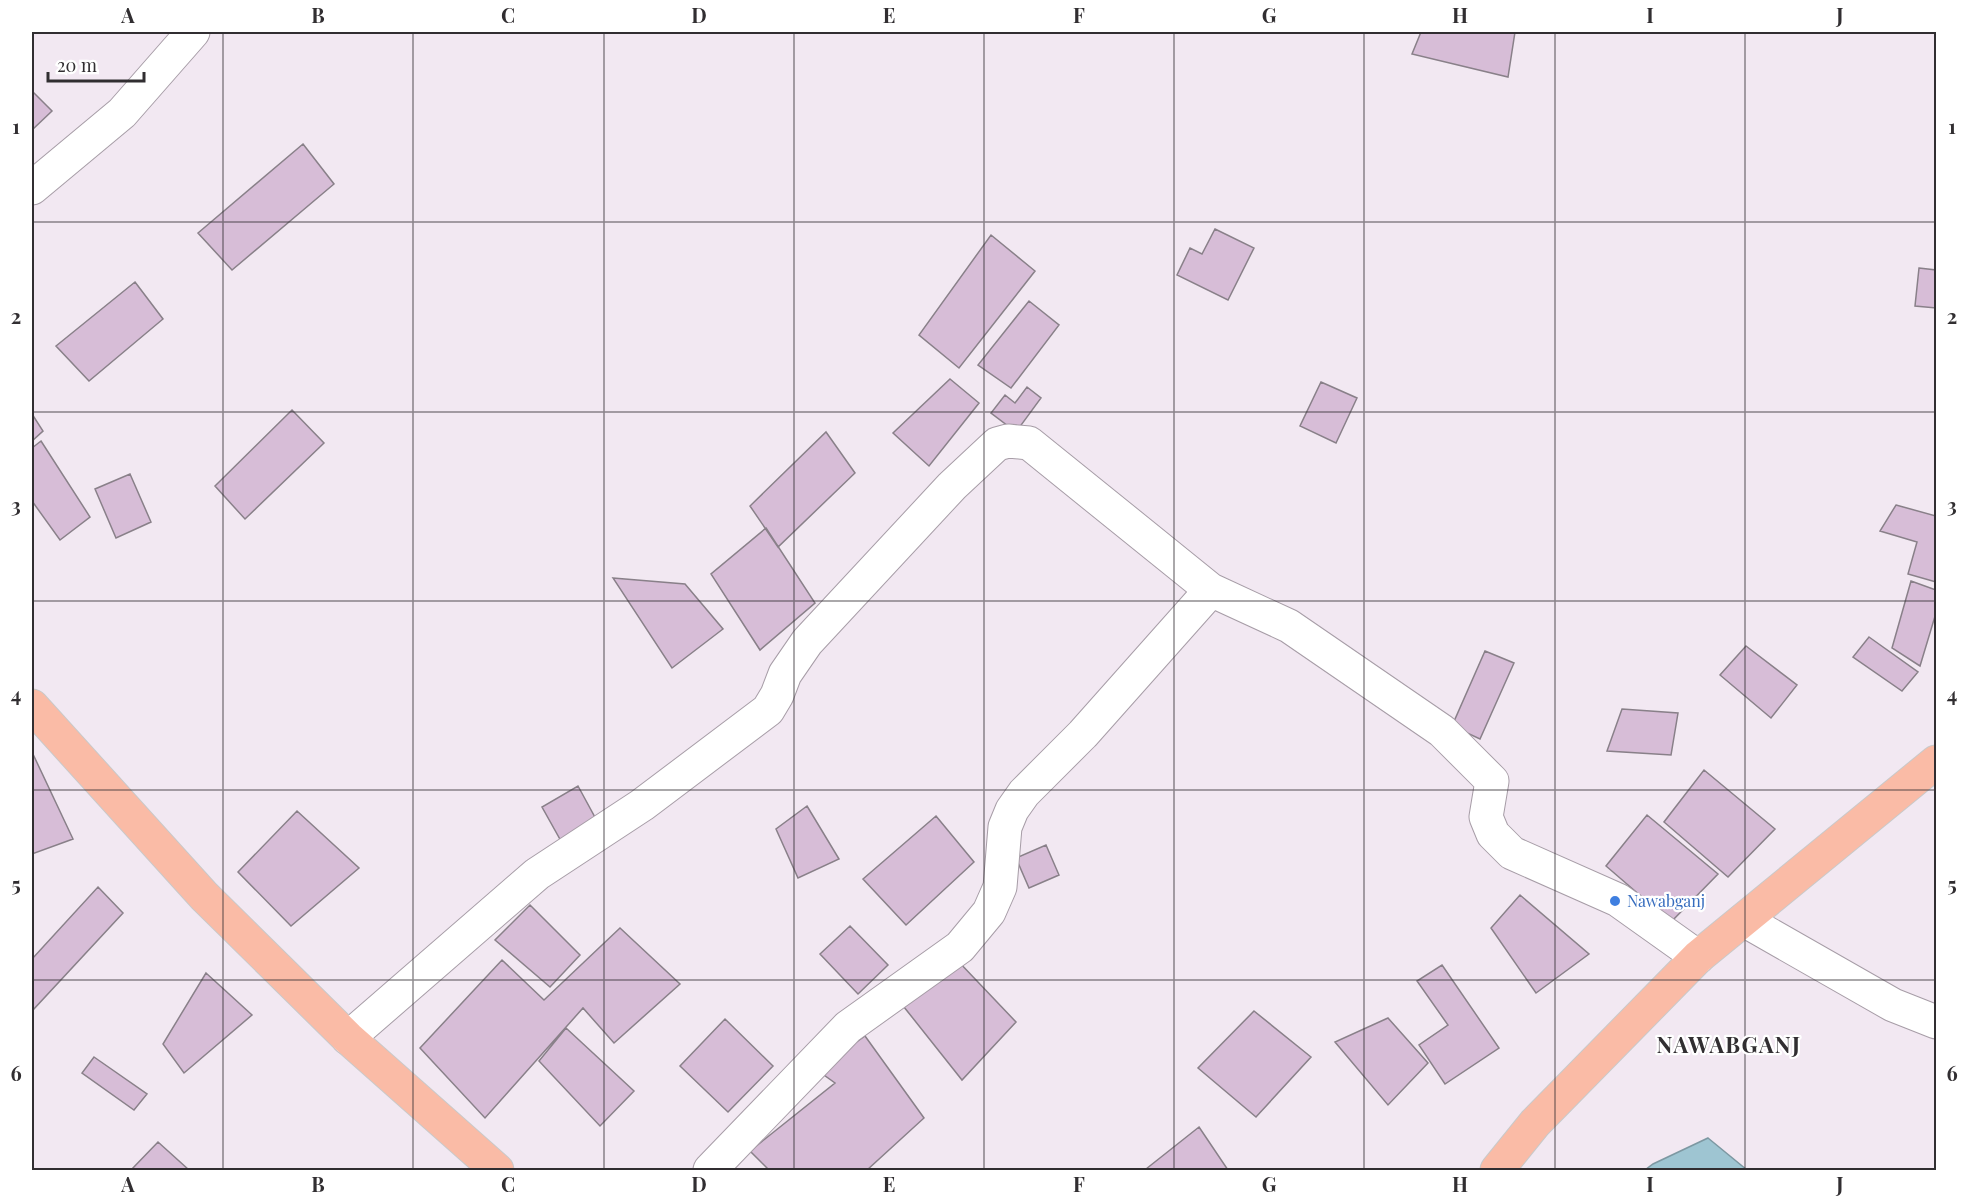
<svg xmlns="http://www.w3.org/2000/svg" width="1968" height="1202" viewBox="0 0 1968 1202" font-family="'Playfair Display',serif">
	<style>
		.water { fill: #9ec5d2; stroke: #7d98a2; stroke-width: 1.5 }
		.building { fill: #d7bdd7; stroke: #898089; stroke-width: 1.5 }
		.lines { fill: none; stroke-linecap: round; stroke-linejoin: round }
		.street-casing { stroke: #a79da7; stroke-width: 35 }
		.primary-casing { stroke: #c9c9c9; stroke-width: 35 }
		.street { stroke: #fff; stroke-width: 33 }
		.primary { stroke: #fabba6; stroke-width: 33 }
		.grid { fill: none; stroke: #312e31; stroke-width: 1.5; stroke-opacity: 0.55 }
		.shop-dot { fill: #3f7fe0; stroke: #fff; stroke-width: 2 }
		.labels { text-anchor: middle; stroke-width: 4.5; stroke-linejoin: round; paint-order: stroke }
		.shop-label { font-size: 16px; fill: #366cbe; stroke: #fff; text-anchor: start }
		.district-label { font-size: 22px; font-weight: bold; letter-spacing: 1.5px; fill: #312e31; stroke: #fff }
		.neatline { fill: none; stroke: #312e31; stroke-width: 2 }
		.grid-label { font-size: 20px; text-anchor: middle; font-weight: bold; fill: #312e31 }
	</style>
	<rect width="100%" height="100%" fill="#f2e8f2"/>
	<path class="water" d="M1708,1138L1747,1170H1645L1653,1164Z"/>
	<path class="building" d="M1421,32H1515L1508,77L1412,54Z
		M32,91L52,111L32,130Z
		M303,144L334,184L232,270L198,233Z
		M1215,229L1254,248L1228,300L1177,275L1190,248L1202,254Z
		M991,235L1035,271L959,368L919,335Z
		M1919,268L1936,270V308L1915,306Z
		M135,282L163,319L89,381L56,346Z
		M1029,301L1059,325L1011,388L978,365Z
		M950,379L979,403L929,466L893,433Z
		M1321,382L1357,398L1336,443L1300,426Z
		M1027,387L1041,398L1016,432L991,413L1005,395L1015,403Z
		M292,410L324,443L245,519L215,486Z
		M32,414L43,431L32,441Z
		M826,432L855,473L778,547L750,506Z
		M41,441L90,517L60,540L32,501V448Z
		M130,474L151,522L116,538L95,489Z
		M1896,505L1936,516V582L1908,574L1917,542L1880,531Z
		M766,528L815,603L760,650L711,574Z
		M613,578L685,584L723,629L672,668Z
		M1911,581L1936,590V613L1920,666L1892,648Z
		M1869,637L1918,672L1902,691L1853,657Z
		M1746,646L1797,685L1771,718L1720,675Z
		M1485,651L1514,663L1480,739L1452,726Z
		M1622,709L1678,713L1671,755L1607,751Z
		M32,752L73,839L32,854Z
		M1704,770L1775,829L1728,877L1664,822Z
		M578,786L597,821L561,841L542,807Z
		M807,806L839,859L798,878L776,829Z
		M297,811L359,868L291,926L238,872Z
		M1647,815L1718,874L1671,922L1606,866Z
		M936,816L974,862L906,925L863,879Z
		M1046,845L1059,875L1029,888L1016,858Z
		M98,887L123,913L32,1011V959Z
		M1520,895L1589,954L1536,993L1491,928Z
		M530,905L580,955L550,987L495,940Z
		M850,926L888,965L858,994L820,954Z
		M620,928L680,984L614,1043L583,1008L485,1118L420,1048L502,960L544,1000Z
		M957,960L1016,1022L962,1080L904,1007Z
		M1442,965L1499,1048L1445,1084L1419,1045L1448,1025L1417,981Z
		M206,973L252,1015L184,1073L163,1044Z
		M1254,1011L1311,1057L1256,1117L1198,1068Z
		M1388,1018L1428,1063L1388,1105L1335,1042Z
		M725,1019L773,1066L728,1112L680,1066Z
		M566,1028L634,1091L600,1126L539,1061Z
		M865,1036L924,1118L867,1170H769L750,1151L835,1083L817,1070Z
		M94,1057L147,1094L134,1110L82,1073Z
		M1199,1127L1228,1170H1147L1146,1169Z
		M158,1142L189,1170H131Z"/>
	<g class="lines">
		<defs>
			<path id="street" d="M32,188L122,113L193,32
				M1744,920L1893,1005L1936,1022
				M348,1038L537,874L642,805L768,710L777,695L785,674L807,642L952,486L997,444L1008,441L1029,443L1211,590L1289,626L1442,731L1492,781L1486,817L1493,834L1512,853L1618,900L1698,957
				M710,1170L848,1027L960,947L989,912L1000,887L1005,827L1012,810L1024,793L1083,734L1211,590"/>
			<path id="primary" d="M32,706L204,896L348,1038L497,1170
				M1497,1170L1535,1123L1698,957L1936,762"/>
		</defs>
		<use href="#street" class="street-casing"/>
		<use href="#primary" class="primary-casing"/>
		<use href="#street" class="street"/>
		<use href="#primary" class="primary"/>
	</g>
	<path class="grid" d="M223,32V1170M413,32V1170M604,32V1170M794,32V1170M984,32V1170M1174,32V1170M1364,32V1170M1555,32V1170M1745,32V1170M32,222H1936M32,412H1936M32,601H1936M32,790H1936M32,980H1936"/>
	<circle class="shop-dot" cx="1615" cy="901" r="6"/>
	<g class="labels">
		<g class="shop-label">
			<text x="1627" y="907">Nawabganj</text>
		</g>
		<g class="district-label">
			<text x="1729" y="1053">NAWABGANJ</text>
		</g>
	</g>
	<rect width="1968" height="1202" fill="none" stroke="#ffffff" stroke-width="66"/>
	<path d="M48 72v9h96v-9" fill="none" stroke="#312e31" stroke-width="3"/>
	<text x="57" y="72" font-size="18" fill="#312e31" stroke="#ffffff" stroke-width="4.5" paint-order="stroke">20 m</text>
	<rect x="33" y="33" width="1902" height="1136" class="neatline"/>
	<g class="grid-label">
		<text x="128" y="23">A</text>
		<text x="318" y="23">B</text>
		<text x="508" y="23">C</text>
		<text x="699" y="23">D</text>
		<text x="889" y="23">E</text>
		<text x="1079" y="23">F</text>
		<text x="1269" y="23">G</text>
		<text x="1460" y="23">H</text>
		<text x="1650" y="23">I</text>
		<text x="1840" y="23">J</text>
		<text x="16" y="134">1</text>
		<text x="1952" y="134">1</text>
		<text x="16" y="324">2</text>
		<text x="1952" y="324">2</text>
		<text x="16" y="513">3</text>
		<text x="1952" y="513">3</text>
		<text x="16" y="702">4</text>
		<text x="1952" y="702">4</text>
		<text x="16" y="892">5</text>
		<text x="1952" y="892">5</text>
		<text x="16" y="1081">6</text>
		<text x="1952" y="1081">6</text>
		<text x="128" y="1192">A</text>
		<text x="318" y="1192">B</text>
		<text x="508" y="1192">C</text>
		<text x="699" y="1192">D</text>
		<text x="889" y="1192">E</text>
		<text x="1079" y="1192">F</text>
		<text x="1269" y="1192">G</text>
		<text x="1460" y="1192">H</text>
		<text x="1650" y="1192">I</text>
		<text x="1840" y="1192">J</text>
	</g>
</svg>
